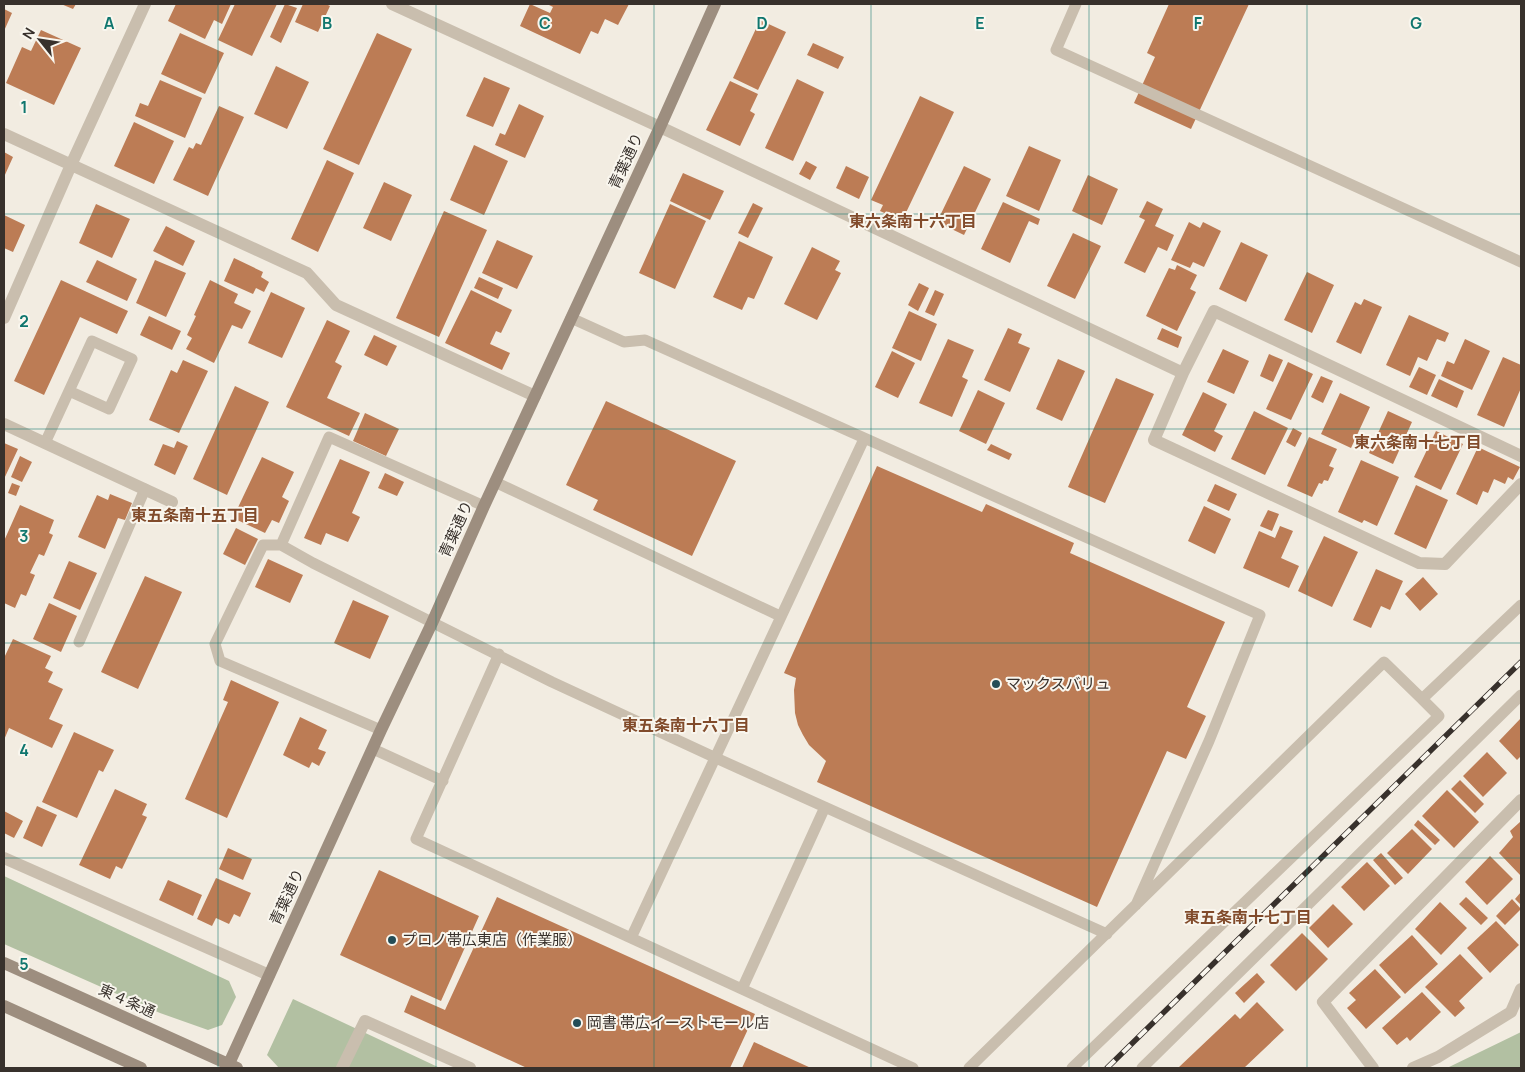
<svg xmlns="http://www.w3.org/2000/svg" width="1525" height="1072" viewBox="0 0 1525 1072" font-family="Manrope,'Noto Sans JP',sans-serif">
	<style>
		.green { fill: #b2c0a2 }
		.building { fill: #bc7c55 }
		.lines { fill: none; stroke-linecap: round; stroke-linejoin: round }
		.lane { stroke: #c9beae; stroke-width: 11 }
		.street { stroke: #c9beae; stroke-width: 12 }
		.secondary { stroke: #9d8e7f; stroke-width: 12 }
		.rail-casing { stroke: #38312c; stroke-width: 5.5 }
		.rail { stroke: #f9f6ee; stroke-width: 4; stroke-dasharray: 11; stroke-linecap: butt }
		.grid { fill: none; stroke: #0f766e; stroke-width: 1; stroke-opacity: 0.55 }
		.poi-dot { fill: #244d57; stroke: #f9f6ee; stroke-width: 2 }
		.labels { text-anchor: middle; stroke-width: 4; stroke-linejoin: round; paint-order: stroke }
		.street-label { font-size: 15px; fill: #38312c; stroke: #f9f6ee }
		.poi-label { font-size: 15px; fill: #38312c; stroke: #f9f6ee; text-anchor: start }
		.neighbourhood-label { font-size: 16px; font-weight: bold; fill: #814b2b; stroke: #f9f6ee }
		.grid-label { font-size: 16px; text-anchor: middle; font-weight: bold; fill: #0f766e; stroke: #f9f6ee; stroke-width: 4; stroke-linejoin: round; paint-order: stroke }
	</style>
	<rect width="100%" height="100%" fill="#f2ece1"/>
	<path class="green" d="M4,876L229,981L236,997L222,1025L208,1030L160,1013L4,944Z
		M293,999L440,1068H279L267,1055Z
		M1521,1032V1068H1447L1517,1034Z"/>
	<path class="building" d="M61,4H76L73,9Z
		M176,4H231L222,24L214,20L205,39L168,21Z
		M235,4H277L252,56L218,40Z
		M285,4L297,8L281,43L270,37Z
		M303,4H326L330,6L318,32L295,22Z
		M530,4L550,13L553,7L547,4H629L618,25L605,19L598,34L591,31L580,54L520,26Z
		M1169,4H1249L1191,129L1134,103L1155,57L1147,53Z
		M4,9L12,13L4,31Z
		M760,20L786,32L758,90L733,78Z
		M41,30L81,48L54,105L6,83L22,47L31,51Z
		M180,33L224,53L205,94L161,74Z
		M377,33L412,49L359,165L323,149Z
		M813,43L844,57L838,69L807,55Z
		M276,66L309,82L287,129L254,114Z
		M484,77L510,88L493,127L466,116Z
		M797,79L824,92L793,161L765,148Z
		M160,80L202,98L185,138L135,116L140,103L148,106Z
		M730,81L758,94L750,111L755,114L740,146L706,130Z
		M920,96L954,112L902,221L880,211L883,205L871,200Z
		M519,104L544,116L525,158L495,145L500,133L505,135Z
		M219,106L244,117L208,196L173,180L189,147L193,149L196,143L201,145Z
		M134,122L174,141L154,184L114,166Z
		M474,145L508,161L484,215L450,200Z
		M1029,146L1061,160L1039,211L1006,196Z
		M4,152L13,157L4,177Z
		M327,160L354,173L318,252L291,239Z
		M806,161L817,167L810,180L799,174Z
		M846,166L869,177L859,199L836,188Z
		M964,166L991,179L964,235L937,222Z
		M683,173L724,191L710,220L670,201Z
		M1088,175L1118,189L1102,225L1072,211Z
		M384,182L412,195L391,241L363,228Z
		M1147,201L1163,209L1155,226L1174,235L1167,251L1158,247L1145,273L1124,263L1145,220L1139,217Z
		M1003,202L1040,219L1038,225L1029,221L1010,263L981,249Z
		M753,203L763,208L748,238L738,233Z
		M96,204L130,219L112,258L79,243Z
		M670,204L706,221L675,289L639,273Z
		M444,211L487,230L439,337L396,318Z
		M4,215L25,225L13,252L4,248Z
		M1189,222L1200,228L1203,222L1221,231L1204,267L1193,262L1190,268L1171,260Z
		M166,226L195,241L183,266L153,251Z
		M1073,233L1101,246L1075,299L1047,286Z
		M497,240L533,256L517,289L482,273Z
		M739,241L773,257L754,299L748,297L742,310L713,297Z
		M1241,242L1268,255L1246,302L1219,289Z
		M812,247L840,261L835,270L841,273L817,320L784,304Z
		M234,258L263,272L261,277L269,282L264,292L256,288L253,294L224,281Z
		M97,260L137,279L127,301L86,282Z
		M155,260L186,273L166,317L136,303Z
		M1177,265L1197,275L1190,289L1196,292L1177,331L1146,316L1169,268L1175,270Z
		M1307,272L1334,285L1312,333L1284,320Z
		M479,277L503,288L498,299L474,288Z
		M61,280L128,311L117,334L80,317L44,395L14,381Z
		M210,280L238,294L234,303L251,311L242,329L232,325L214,363L186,349L192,338L187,335L196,316L194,315Z
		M919,283L929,288L918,311L908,305Z
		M471,290L512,310L501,333L496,331L490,344L510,353L502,370L445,343Z
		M935,290L944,294L934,316L925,312Z
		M271,292L305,308L282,358L248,343Z
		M1364,299L1382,307L1361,354L1336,342L1355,302L1361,305Z
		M909,311L937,324L921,361L892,348Z
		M1409,315L1449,333L1445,342L1437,339L1427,361L1418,357L1410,376L1386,365Z
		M149,316L181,331L172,350L140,335Z
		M327,320L350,331L335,362L342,366L327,398L360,413L349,436L286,407Z
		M1008,328L1022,334L1018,343L1030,348L1010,392L984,380Z
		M1162,328L1182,337L1178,348L1157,339Z
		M374,335L397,346L387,366L364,355Z
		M948,339L974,350L962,377L968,380L952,417L919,403Z
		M1465,339L1490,351L1472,390L1441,376L1447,361L1454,364Z
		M1223,349L1249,361L1234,394L1207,382Z
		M892,351L915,363L898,398L875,387Z
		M1269,354L1283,360L1273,382L1260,376Z
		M1503,357L1521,365V388L1504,427L1477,415Z
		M1058,359L1085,371L1062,421L1036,409Z
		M183,360L208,371L179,433L149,420L171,370L177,373Z
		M1288,362L1313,374L1291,420L1266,409Z
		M1419,367L1436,375L1427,395L1409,387Z
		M1321,376L1333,381L1323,403L1311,397Z
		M1116,378L1154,394L1105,503L1068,487Z
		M1439,379L1464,391L1457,408L1431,396Z
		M235,386L269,402L227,495L193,479Z
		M978,390L1005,403L986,444L959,431Z
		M1203,392L1227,404L1214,431L1223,436L1215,452L1182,435Z
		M1340,393L1370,407L1351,448L1321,434Z
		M606,401L736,461L692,556L593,510L598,500L566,485Z
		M1254,411L1288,428L1265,475L1231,459Z
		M1388,411L1412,422L1393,464L1369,453Z
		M365,413L399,429L386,456L353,441Z
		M1293,428L1302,433L1295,447L1286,442Z
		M1436,431L1463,444L1441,490L1414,477Z
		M1309,437L1337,449L1329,466L1334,468L1328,481L1324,480L1322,484L1319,483L1312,497L1287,486Z
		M177,441L188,446L175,475L154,465L163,444L174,448Z
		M4,443L18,449L4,479Z
		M991,444L1012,454L1009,460L987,450Z
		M1478,447L1520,467L1513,480L1508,477L1505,484L1494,479L1488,493L1483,491L1477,505L1456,494Z
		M20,456L32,462L22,482L11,477Z
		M262,457L294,472L282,497L289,501L279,523L272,520L265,533L233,518Z
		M340,459L370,472L352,513L360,517L348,542L326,533L321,545L304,538Z
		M1361,460L1399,477L1377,526L1364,520L1362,523L1338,512Z
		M877,466L982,512L986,504L1074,543L1070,553L1225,622L1187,707L1206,716L1186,759L1167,751L1097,907L817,782L826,761L809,745L803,735L798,725L795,713L794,690L796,678L784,673Z
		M385,473L404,482L397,496L378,488Z
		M12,483L20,486L16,496L8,493Z
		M1215,484L1237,494L1229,511L1207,501Z
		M1416,485L1448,500L1426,549L1394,534Z
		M110,494L132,503L125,520L118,518L105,549L78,537L97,495L108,500Z
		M20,505L54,520L49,533L53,535L44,556L39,554L30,573L35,575L26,596L21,594L15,608L4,603V541Z
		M1204,506L1231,519L1215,554L1188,541Z
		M1268,510L1279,514L1272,531L1260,526Z
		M1280,526L1293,531L1281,558L1299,566L1289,588L1243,568L1259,531L1275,538Z
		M236,528L258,539L245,565L223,554Z
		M1324,536L1358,552L1332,607L1298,591Z
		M268,559L303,575L290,603L255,587Z
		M69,561L97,573L80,610L53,598Z
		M1376,569L1403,581L1390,610L1381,606L1371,628L1353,620Z
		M145,576L182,592L138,689L101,672Z
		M1423,577L1438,594L1420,611L1405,594Z
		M353,600L389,616L370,659L334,643Z
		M49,603L77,616L61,652L33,639Z
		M13,639L51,656L45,668L53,672L48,682L63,689L49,719L63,725L52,748L9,728L4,740V658Z
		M231,680L279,702L227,818L185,799L228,702L223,700Z
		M300,717L327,730L318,749L326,752L319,766L312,762L309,768L283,755Z
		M1521,718V756L1517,760L1499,741Z
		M74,732L114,750L103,772L99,770L77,818L42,802Z
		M1487,752L1507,773L1483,797L1463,776Z
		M1460,780L1484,804L1475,813L1451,789Z
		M115,789L147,804L142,815L147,817L122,869L116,866L110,879L79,865Z
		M1447,790L1479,822L1454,848L1422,816Z
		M37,806L57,815L42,847L23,838Z
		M4,811L23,821L14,838L4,833Z
		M1418,820L1440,840L1435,845L1414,825Z
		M1520,822L1521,824V876L1499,853L1513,837L1510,831Z
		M1412,829L1432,849L1408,874L1387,853Z
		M228,848L252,859L243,880L219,869Z
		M1381,853L1403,878L1395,885L1373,860Z
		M1490,856L1513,879L1487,905L1465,882Z
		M1367,862L1390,886L1364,911L1341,887Z
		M379,870L479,916L441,1001L340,955Z
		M216,878L251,893L240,917L234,914L229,924L216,918L212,926L197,919Z
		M168,880L202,895L193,916L159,900Z
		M1521,892V905L1515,899Z
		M497,897L755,1014L730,1068H527L404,1012L411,995L445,1010Z
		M1466,897L1488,918L1481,925L1459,904Z
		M1512,899L1521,909L1505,925L1496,916Z
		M1440,902L1467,928L1441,955L1415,929Z
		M1333,904L1353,924L1328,948L1309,928Z
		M1496,921L1519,945L1490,973L1467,948Z
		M1302,933L1328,959L1296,991L1270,965Z
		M1412,935L1438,964L1405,994L1379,965Z
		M1460,954L1483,978L1459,1001L1465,1008L1455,1017L1425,987Z
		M1375,969L1401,997L1366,1029L1347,1008L1356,1000L1349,993Z
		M1257,973L1265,982L1244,1003L1235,993Z
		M1422,992L1441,1012L1410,1041L1407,1037L1397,1045L1382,1028Z
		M1257,1002L1284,1030L1244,1068H1178L1235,1014L1240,1019Z
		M754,1042L811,1068H742Z"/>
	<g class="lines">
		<path class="lane" d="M1076,4L1056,50L1521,262
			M571,318L624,342L645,340L1260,615L1209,741L1136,905
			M864,439L631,938L913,1068
			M45,443L69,391L109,409L132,359L92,341L69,391
			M495,482L780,616
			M281,545L329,437L484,506
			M79,642L145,489
			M499,654L416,839L631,938
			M381,730L220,661L215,644L263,545H281L313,563L552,682L716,758L1107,934
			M373,749L443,781
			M742,989L825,807
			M969,1068L1384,662L1422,699L1521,605
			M1072,1068L1439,716L1422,699
			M1142,1068L1521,695"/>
		<path class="street" d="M392,4L660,127L1183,373
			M4,134L307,273L336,305L535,396
			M4,318L71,165L145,4
			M4,424L172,502
			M1521,456L1214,311L1183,373L1154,440L1419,563L1445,564L1521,484
			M4,858L269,975
			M342,1068L365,1021L470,1068
			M1373,1068L1323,1002L1521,800
			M1413,1068L1438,1057L1511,1012L1521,989"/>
		<path class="secondary" d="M4,963L237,1068
			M4,1006L141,1068
			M227,1068L381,730L432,623L484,506L660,127L715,4"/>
		<defs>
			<path id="rail" d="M1107,1068L1521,662"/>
		</defs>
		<use href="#rail" class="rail-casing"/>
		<use href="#rail" class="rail"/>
	</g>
	<path class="grid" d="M218,4V1068M436,4V1068M654,4V1068M871,4V1068M1089,4V1068M1307,4V1068M4,214H1521M4,429H1521M4,643H1521M4,858H1521"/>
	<g class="poi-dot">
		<circle cx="996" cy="684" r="5"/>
		<circle cx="392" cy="940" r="5"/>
		<circle cx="577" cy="1023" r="5"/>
	</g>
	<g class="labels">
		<g class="street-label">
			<text transform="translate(626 161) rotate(-65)" y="5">青葉通り</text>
			<text transform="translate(456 529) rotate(-66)" y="5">青葉通り</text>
			<text transform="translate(287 897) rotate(-65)" y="5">青葉通り</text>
			<text transform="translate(127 1001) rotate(24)" y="5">東４条通</text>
		</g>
		<g class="poi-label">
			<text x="1006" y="689">マックスバリュ</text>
			<text x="402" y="945">プロノ帯広東店（作業服）</text>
			<text x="587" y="1028">岡書 帯広イーストモール店</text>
		</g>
		<g class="neighbourhood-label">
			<text x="913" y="227">東六条南十六丁目</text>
			<text x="1418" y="448">東六条南十七丁目</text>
			<text x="195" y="521">東五条南十五丁目</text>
			<text x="686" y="731">東五条南十六丁目</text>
			<text x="1248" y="923">東五条南十七丁目</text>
		</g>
	</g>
	<g class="grid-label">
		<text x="109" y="29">A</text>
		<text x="327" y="29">B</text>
		<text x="545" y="29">C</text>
		<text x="762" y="29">D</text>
		<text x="980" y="29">E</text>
		<text x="1198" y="29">F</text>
		<text x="1416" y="29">G</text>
		<text x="24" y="113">1</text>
		<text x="24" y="327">2</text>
		<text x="24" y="542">3</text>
		<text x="24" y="756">4</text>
		<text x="24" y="970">5</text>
	</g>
	<rect width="1525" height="1072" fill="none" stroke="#38312c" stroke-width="10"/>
	<g transform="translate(40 40) rotate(300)" stroke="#f9f6ee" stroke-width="4" paint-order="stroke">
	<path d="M0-4L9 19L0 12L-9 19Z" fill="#38312c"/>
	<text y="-8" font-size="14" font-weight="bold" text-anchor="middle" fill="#38312c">N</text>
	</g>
</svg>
